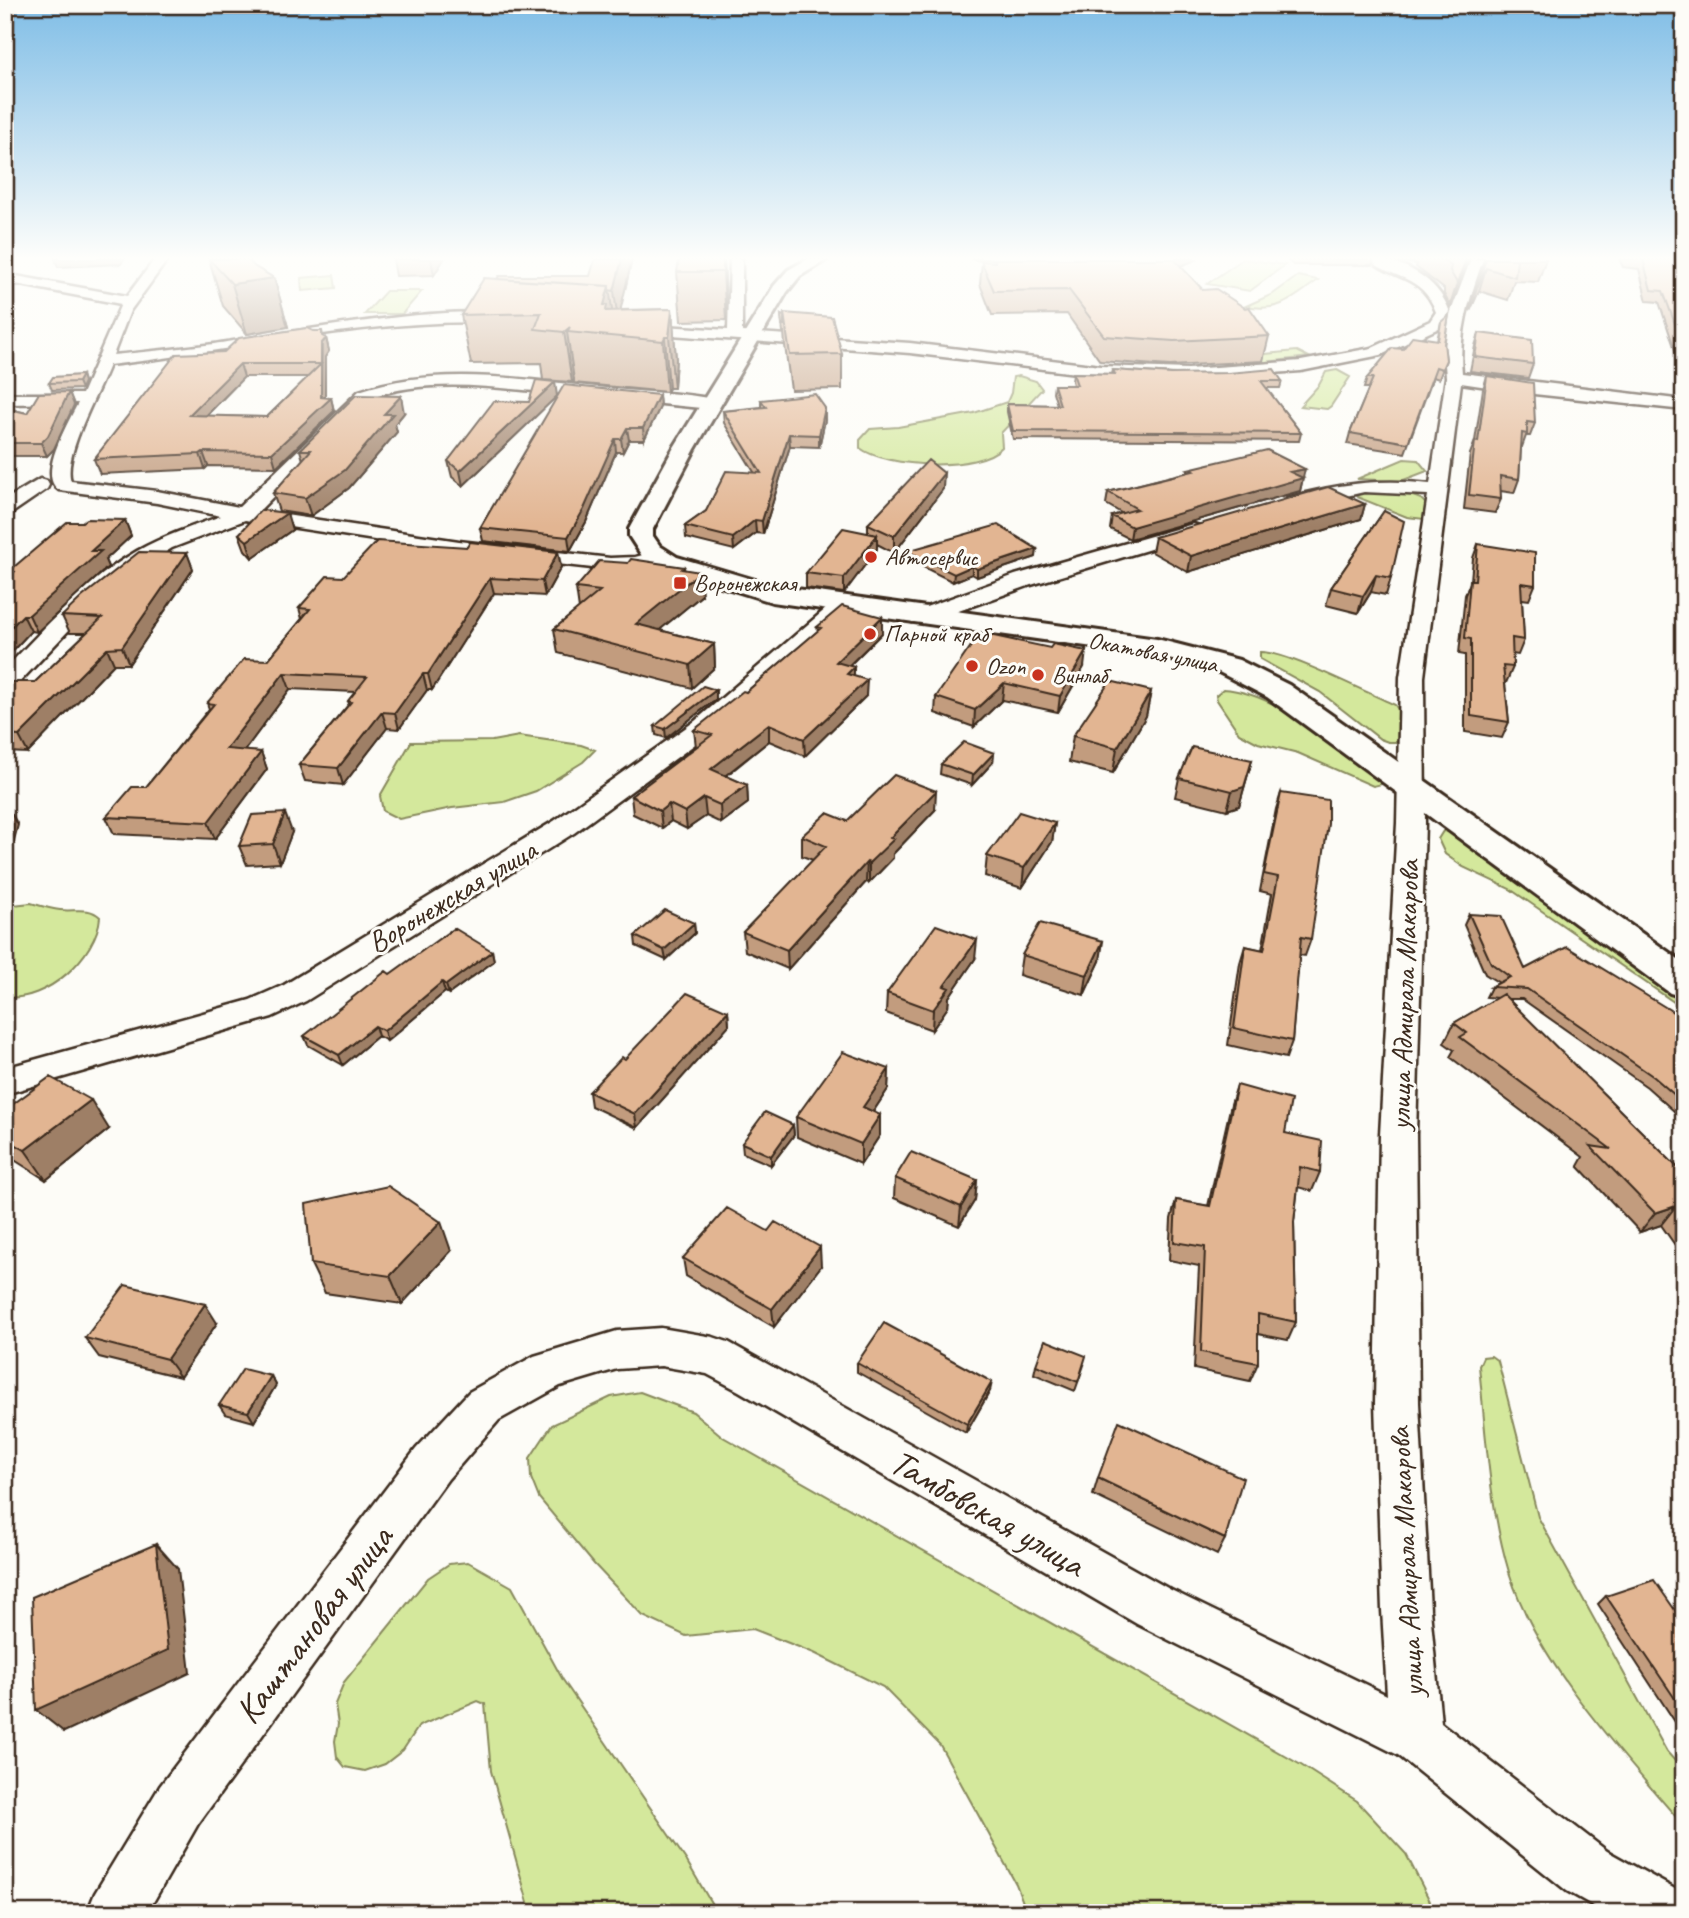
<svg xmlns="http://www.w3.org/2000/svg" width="1689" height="1918" viewBox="0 0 1689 1918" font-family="Caveat,sans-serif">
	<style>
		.green { fill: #d4e89c; stroke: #88895d; stroke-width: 2 }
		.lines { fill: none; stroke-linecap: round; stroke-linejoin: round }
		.minor-casing { stroke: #3b2a1e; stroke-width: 5 }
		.secondary-casing { stroke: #3b2a1e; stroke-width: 6 }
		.minor { fill: #fdfcf7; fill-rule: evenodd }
		.secondary { fill: #fdfcf7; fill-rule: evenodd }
		.wall { fill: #c29c7e; stroke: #3b2a1e; stroke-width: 2; fill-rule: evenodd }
		.shaded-wall { fill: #9e7f66; stroke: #3b2a1e; stroke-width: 2 }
		.building { fill: #e2b592; stroke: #3b2a1e; stroke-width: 2; fill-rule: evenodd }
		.poi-dot { fill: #c8321e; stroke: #fdfcf7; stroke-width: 2.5 }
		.labels { text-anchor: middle; stroke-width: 6; stroke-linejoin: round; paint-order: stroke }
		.far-poi-label { font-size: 24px; fill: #3b2a1e; stroke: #fdfcf7; text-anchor: start }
		.far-street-label { font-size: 24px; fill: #3b2a1e; stroke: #fdfcf7 }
		.street-label { font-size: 30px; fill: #3b2a1e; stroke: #fdfcf7 }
		.near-street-label { font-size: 37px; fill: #3b2a1e; stroke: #fdfcf7 }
	</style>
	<rect width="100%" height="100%" fill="#fdfcf7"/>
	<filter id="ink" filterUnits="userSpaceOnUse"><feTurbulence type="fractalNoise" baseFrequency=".0143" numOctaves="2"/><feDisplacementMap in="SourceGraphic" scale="14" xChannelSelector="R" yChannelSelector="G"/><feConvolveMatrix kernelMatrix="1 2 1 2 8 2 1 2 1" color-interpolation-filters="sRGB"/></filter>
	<g filter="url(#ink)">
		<path class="green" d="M1243,259L1285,265L1250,291L1207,284Z
			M334,275L336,288L302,291L301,278Z
			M1298,276L1318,280C1293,299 1278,313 1246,306L1273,294Z
			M386,291H422L402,314H365Z
			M1297,351L1309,357L1242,365L1229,363L1255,355Z
			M1337,370L1350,377L1331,406L1327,409L1300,406L1319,385L1326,372Z
			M1019,376L1036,381L1042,389L1001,433L1002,447C979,472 886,468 860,448V440L870,429L898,427L974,413L1007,402L1011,393L1013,377Z
			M1404,459L1418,460L1427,471L1401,481L1357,479Z
			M1394,489L1421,499L1426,504L1424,519L1407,517L1357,497L1354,493Z
			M1260,652C1286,651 1367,693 1395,705L1399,711L1401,742H1388L1380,739L1320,692L1260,659Z
			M1223,689C1278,692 1342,751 1386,783L1373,786L1298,753L1258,743L1239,733L1217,700L1216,695Z
			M519,736L581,745L595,750L583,762L536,791L504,802L452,808L399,819L383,811L380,796L411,742L492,741Z
			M1443,831L1453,832L1684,999V1009L1510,889L1463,867L1445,854L1438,839Z
			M31,903C41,906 50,909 60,910C74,912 89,906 100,917C97,956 46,1003 5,997V910L13,905Z
			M1491,1356L1498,1361L1538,1517L1667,1752L1684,1771V1837L1677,1818C1617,1748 1537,1662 1509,1572C1489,1505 1486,1435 1479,1366L1483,1357Z
			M640,1392L693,1412L723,1437L1301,1765L1357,1801L1406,1854L1436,1913H1027L1016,1884L940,1745L883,1687L814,1653L753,1629L686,1636L643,1616L594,1564L539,1498L531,1478L530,1458L552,1425L611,1397Z
			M468,1562L512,1587L563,1680L686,1860L717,1913H531L491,1771L485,1704L478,1701L419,1726L403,1750L385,1764L365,1771L345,1767L337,1757L335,1741L338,1724L335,1704L344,1682L428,1578L449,1564Z"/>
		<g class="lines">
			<defs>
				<path id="minor" d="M155,259H168L130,311L113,355C147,352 180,348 214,344C257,338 485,296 509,319L502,323C370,317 240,351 109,365C99,392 62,456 71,481L157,491L239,507L359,391C441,363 532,381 615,389C648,393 685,392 717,400L719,404L717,408L711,409C661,404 612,399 562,394C500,388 431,377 371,397L259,511L459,541L610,558L635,557L658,551L665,553L668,557L665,561L636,569L610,570L459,553L245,520L172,548L128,576L87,611L14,688L5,690V669C46,627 86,580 137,551C164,536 193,526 221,516L157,503L59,490C36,476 69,421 78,403L5,404V394H82L121,304L5,282V274L127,296Z
					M730,259H742V332L910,343L1101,366L1188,369L1301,361L1372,348L1430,321L1436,312C1422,273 1391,280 1369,259C1403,259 1438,279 1450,312L1441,327L1381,355L1301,371L1188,379L1101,376L910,353L631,332L624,328L631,324L728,330Z
					M1471,259H1483C1470,298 1458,332 1462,373L1684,400V410L1534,394L1461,383L1424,677L1425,823L1416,1135L1419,1403L1430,1610L1441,1723L1607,1851L1682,1893L1684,1913H1606L1567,1891L1398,1755L1137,1624L739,1391L707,1374L661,1366L617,1369L560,1386L499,1420L448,1479L198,1824L147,1913H87L95,1893L160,1786L416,1449L469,1392L534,1356L617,1331L661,1328L713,1337L728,1342L1171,1590L1387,1695L1382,1610L1375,1403L1380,1135L1397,823L1400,677L1428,495L1364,492L1294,508L1284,502L1287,498C1336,484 1379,478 1430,484L1446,377L1444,353L1450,314Z
					M40,479L47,481L49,485L47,489L12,513L5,515V500Z
					M1193,524L1200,526L1203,530L1200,534L1031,585L928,622H912L909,617L912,612L1015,575Z
					M843,599L851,601L854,606L851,611L713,731L574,833L306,1001L272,1017L5,1094V1068L250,1000L284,985L554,821L695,721L835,601Z"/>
				<path id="secondary" d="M808,259H828L800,276L787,292L695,449L653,529V536L660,546L677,557L775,586L1157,639L1239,660L1289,685L1684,963V997L1670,993L1267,697L1219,672L1157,656L772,602L659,567L642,556L629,536V529L673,449L774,286L788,270Z"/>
			</defs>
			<use href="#minor" class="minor-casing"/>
			<use href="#secondary" class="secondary-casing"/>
			<use href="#minor" class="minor"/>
			<use href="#secondary" class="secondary"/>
		</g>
		<path class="wall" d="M209,259L255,267L274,278L288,327L247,334L223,306Z
			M393,259H444L434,275L396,276Z
			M632,259L620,310L672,309L676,359L674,388H669L667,392L574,383V380L572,382L543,380L541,363L471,364L461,315L497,279L590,276Z
			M724,259L726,302V320L681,321L677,272Z
			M970,259H1198L1180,266L1203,290L1269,336L1263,361L1170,366L1100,361L1067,314L992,315L980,284L982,261Z
			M1286,259H1374L1372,265H1293Z
			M1385,259H1468L1450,306L1444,294V289L1416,267L1417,264Z
			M1485,259H1546L1538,282L1514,281L1508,300L1479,291L1470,311Z
			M1619,259H1684V399L1681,397L1676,380L1681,368L1659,302L1647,301L1639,269L1623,267Z
			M781,315L842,354V389L791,390L785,346L784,332H783Z
			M1441,322L1446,360L1439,379L1433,377L1405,453L1347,444L1350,433L1369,388H1364L1367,378L1403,349L1437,340Z
			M1479,333L1533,364L1528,378L1470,371L1475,346Z
			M323,337L326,338L329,351L325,357V398H331L334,411L276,467L208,466L205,469L100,474L94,459L224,352ZM244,377H308L267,417L206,416Z
			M1113,370L1282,381L1280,388H1266L1301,433L1299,441L1013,439L1007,412V404L1057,405L1053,392L1054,385H1073L1072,381L1073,373L1112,374Z
			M82,375L84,382L81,389L52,390L49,383Z
			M1487,376L1535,423L1530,436H1526L1522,447H1521L1519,479L1514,493L1500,491L1501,499L1495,513L1464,509L1470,454L1475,441L1483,389Z
			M69,392L74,405L54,449L47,456H5V408L27,413Z
			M659,395L660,407L644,440H629L623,452H616L586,522L570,551L483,541L480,528Z
			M557,396L463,486L452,477L448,461L529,402Z
			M761,400L825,420L819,447L790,446L763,534L756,533L734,550L686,538L685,526L706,511L754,472L724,423L723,411L761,407Z
			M404,413L395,424L397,432L349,488L311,516L279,511L273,493L303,460L300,450Z
			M1188,469L1302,478H1303L1300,491L1130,539L1110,529L1112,516L1121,513L1106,504L1108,492L1188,472Z
			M943,489L894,553L877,544V549L844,593L806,588V573L868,533V524Z
			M1365,504L1361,519L1188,572L1152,552L1155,537Z
			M1384,511L1391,578L1386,595L1371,592L1358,613L1326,605L1331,588Z
			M125,520L131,536L105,560L108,567L37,632L31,631L5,659V580L10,576L8,572L82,522Z
			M292,530L252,558L245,550L239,534Z
			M1478,544L1535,585L1529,600L1522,599L1524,640L1518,655L1512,654L1513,667L1506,683H1505L1509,722L1502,738L1465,732V655L1459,654L1465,595L1471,580L1473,558Z
			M467,547L558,552L561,567L545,596L494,593L432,690H427L399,729L387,728L343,785L305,781L299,765L349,704L348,701L355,692L290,689L244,751L261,752L267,769L215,839L114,834L106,817L146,787L209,709L207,703L268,660L302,619L299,608L343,577Z
			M907,551L1036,557L977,577L972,574L953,582L907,559Z
			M187,553L193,569L129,664H114L28,753L5,752V682H35L86,633H70L62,616Z
			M684,569L702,595L659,630L714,644L715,667L692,688L558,653L554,629L579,609L576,588Z
			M882,617V633L849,666L854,667V676L866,696L805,756L769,741L726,776L747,785L748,803L721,823L706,816L687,829L671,821L662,828L633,814L631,796L696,747L694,730L746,692L818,631L817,627Z
			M1050,648L1084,667L1058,712L1002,700L974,727L935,713L936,697Z
			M1151,691L1146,716L1113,773L1069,762L1073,736Z
			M716,699L666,738L656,735L655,726Z
			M994,753L993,762L972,785L940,774L941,764Z
			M1252,760L1239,806L1227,810L1175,797L1179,778Z
			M1281,793L1311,939L1305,956L1299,955L1292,1041L1286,1058L1228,1045L1240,963L1245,946L1262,950L1272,894L1260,891L1276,809Z
			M935,810L893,854V858L869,883L866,882L788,969L745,951L743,932L813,860L802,856V836L847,821Z
			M1055,823L1052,842L1022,888L985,876L987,856Z
			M292,832L280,863L247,865L239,846Z
			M1469,914L1525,969L1684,1020V1120L1647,1087L1522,999H1508L1684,1174V1258L1661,1225L1640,1232L1578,1166L1583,1157L1450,1057L1454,1050L1444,1043L1454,1023L1497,998L1486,997L1491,987L1499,983L1485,974L1464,925Z
			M694,923L695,933L666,960L636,946L635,936Z
			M492,951L494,961L449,994L445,992L387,1041L378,1036L343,1065L308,1045L304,1036L390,974Z
			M1022,955L1100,961L1084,995L1019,975Z
			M975,959L949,997L948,1007L932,1030L886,1013L887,993Z
			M728,1011L729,1025L637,1128L591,1106L589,1092Z
			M889,1069L888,1089L873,1112L880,1135L861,1164L797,1137L796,1117Z
			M1237,1085L1285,1133L1320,1172L1312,1191L1298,1187L1294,1222L1296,1322L1288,1340L1258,1334V1363L1250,1381L1194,1369L1199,1266L1169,1260L1171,1219L1176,1200L1208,1206L1231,1104Z
			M5,1110L109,1129L46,1180L5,1154Z
			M793,1125L794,1135L771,1165L743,1153L742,1143Z
			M895,1178L977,1180L975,1200L959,1226L894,1198Z
			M768,1231L821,1266L774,1327L686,1276L683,1258Z
			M451,1251L402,1304L325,1293L311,1264Z
			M217,1323L180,1377L99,1357L85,1338Z
			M857,1363L990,1391L966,1433L857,1372Z
			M1036,1365H1084L1075,1391L1034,1374Z
			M271,1376L276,1385L254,1422L225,1414L219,1405Z
			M1098,1478L1225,1539L1217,1555L1093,1495Z
			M1606,1596L1684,1623V1730L1681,1731L1598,1604Z"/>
		<path class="shaded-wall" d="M55,259H124L121,264L58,267Z
			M431,259H444L434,275Z
			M622,259H632L618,321L614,291Z
			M724,259L726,302V320L723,272Z
			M1164,259H1198L1162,273Z
			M1466,259H1468L1450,306L1457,283Z
			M1486,268L1479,291L1470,311L1477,287Z
			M274,278L288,327L247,334L232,284Z
			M609,286L615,334L604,305Z
			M672,309L676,359L674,388L669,337Z
			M570,327L567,332L574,380L572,382L564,332Z
			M322,331L324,341L326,338L329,351L325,357V403L331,398L334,411L276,467L272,453L321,397Z
			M665,337L669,388L667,392L663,341Z
			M240,364L244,377L193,429L189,415Z
			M82,375L84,382L81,389L78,382Z
			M555,382L557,396L463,486L460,471Z
			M69,392L74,405L54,449L47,456L41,443Z
			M659,395L660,407L644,440L643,428Z
			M401,396L404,413L395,424L397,432L349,488L311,516L305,498Z
			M825,408V420L819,447V435Z
			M627,428L629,440L623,452L621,439Z
			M789,434L790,446L763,534L762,521Z
			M615,439L616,452L586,522L570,551L568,537Z
			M203,452L208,466L205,469L200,454Z
			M1305,469L1300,491L1130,539L1132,527L1290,472Z
			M944,473L943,489L894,553V536Z
			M1365,504L1361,519L1188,572L1191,556Z
			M287,513L292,530L252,558L247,541Z
			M125,520L131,536L105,560L108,567L37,632L29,615L91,551Z
			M755,520L756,533L734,550L733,538Z
			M877,535V549L844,593V578Z
			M1037,549L1036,557L977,577V569Z
			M558,552L561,567L545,596L542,581Z
			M187,553L193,569L129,664L122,647Z
			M972,566V574L953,582L954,574Z
			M684,567L686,584L700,572L702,595L639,647L636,624Z
			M1376,575L1371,592L1358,613L1363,596Z
			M490,578L494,593L432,690L428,674Z
			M23,615L31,631L5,659V633Z
			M882,617V633L836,678V662Z
			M714,644L715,667L692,688L690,665Z
			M107,648L114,664L28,753L19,736Z
			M1086,651L1084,667L1058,712L1060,696Z
			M854,667V684L847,674Z
			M284,673L290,689L233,766L226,749Z
			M423,674L427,690L399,729L395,713Z
			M867,680L866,696L805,756L804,739Z
			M1004,683L1002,700L974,727L975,710Z
			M716,690V699L666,738L665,729Z
			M1151,691L1146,716L1113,773L1117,748Z
			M382,712L387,728L343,785L338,768Z
			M769,724V741L712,786L711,769Z
			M261,752L267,769L215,839L208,822Z
			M994,753L993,762L972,785L973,775Z
			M1252,760L1239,806L1227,810L1232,791Z
			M747,785L748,803L721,823L720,805Z
			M936,791L935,810L893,854V858L869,883V863L890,838Z
			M704,798L706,816L687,829L685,812Z
			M669,804L671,821L662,828L660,811Z
			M7,806L18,825L7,867L5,868V812Z
			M285,813L292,832L280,863L273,844Z
			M1055,823L1052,842L1022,888L1024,868Z
			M867,862L866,882L788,969L787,950Z
			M694,923L695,933L666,960L664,950Z
			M977,940L975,959L949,997L948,1007L932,1030L933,1010L944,986Z
			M1103,941L1100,961L1084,995L1087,975Z
			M492,951L494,961L449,994L446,985Z
			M442,982L445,992L387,1041L384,1031Z
			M728,1011L729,1025L637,1128L635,1114Z
			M375,1026L378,1036L343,1065L339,1055Z
			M889,1069L888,1089L863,1127V1107Z
			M91,1100L109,1129L46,1180L25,1150Z
			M880,1115V1135L861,1164V1144Z
			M793,1125L794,1135L771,1165V1156Z
			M977,1180L975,1200L959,1226L961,1207Z
			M1676,1206L1661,1225L1640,1232L1655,1213Z
			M441,1222L451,1251L402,1304L390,1276Z
			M820,1247L821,1266L774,1327L772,1309Z
			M205,1304L217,1323L180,1377L167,1359Z
			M271,1376L276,1385L254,1422L248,1412Z
			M992,1382L990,1391L966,1433L967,1424Z
			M156,1544L178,1569L190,1673L64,1732L36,1710Z"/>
		<path class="building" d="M209,259H247L255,267L274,278L232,284Z
			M595,259H622L614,291L609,290V286L497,279L499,276H590Z
			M679,259H723V272H677Z
			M995,259H1174L1203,290L1216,289L1245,308L1249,307L1269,336L1174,341L1104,336L1069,290L994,291L981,261L995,262Z
			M1442,259H1466L1457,283L1450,271L1451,266Z
			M1486,259H1517L1515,277L1486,268L1477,287Z
			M1643,259H1684V349L1663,291L1651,290Z
			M484,278L609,286L604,305H607L606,311L672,309L669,337H665L663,341L567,332L570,327L564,332L535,329L541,313L461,315Z
			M784,313L832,317L842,354L790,355Z
			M781,315L784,316V325H782Z
			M1449,315L1444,343L1446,360L1442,369L1436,367L1408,443L1350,433L1373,378H1367L1392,348L1403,349L1413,336L1438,340L1441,322Z
			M307,328L313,331H322V336L326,338L321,344V397L331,398L272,453L203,452L200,454L94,459L176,354L224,352L239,338ZM240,364H321L267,417L189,415Z
			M1479,333L1532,340L1533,364L1475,357Z
			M1274,369L1282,381H1261L1301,433L1013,431L1007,404L1060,405L1054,385H1077L1073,373L1115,374L1113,370L1171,374L1228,373Z
			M82,375L78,382L49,383L53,377Z
			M1487,376L1533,383L1535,423L1527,422V434L1522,433L1519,479L1500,476L1501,499L1469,495L1475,441L1478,442Z
			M536,380L555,382L460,471L448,461L494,401L529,402Z
			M564,385L659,395L643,428H627L621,439H615L584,509L568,537L480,528Z
			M69,392L48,436L41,443H5V408L27,413L39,393Z
			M815,394L825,408L819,435L789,434L762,521L755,520L733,538L685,526L706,511L726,471L761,473L723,411L766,407L761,400Z
			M356,395L401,396L384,414H393L345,470L305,498L273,493L311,450H300Z
			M1267,450L1305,469L1290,472L1303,478L1132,527L1112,516L1137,509L1108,492L1193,471L1188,469Z
			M928,460L944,473L894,536L868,524Z
			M1328,487L1365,504L1191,556L1155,537Z
			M261,510L287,513L247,541L239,534Z
			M1384,511L1404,521L1391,578L1376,575L1363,596L1331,588Z
			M86,519L125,520L91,551H101L29,615H23L5,633V580L14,572H8L67,522H82Z
			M998,525L1037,549L977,569L972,566L954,574L907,551Z
			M843,528L877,535L844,578L806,573Z
			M377,541L467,547L470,542L558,552L542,581L490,578L428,674H423L395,713L382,712L338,768L299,765L351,702L348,701L367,677L284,673L226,749L261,752L208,822L106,817L132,787H146L214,704L207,703L244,659L268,660L310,609L299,608L327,576L343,577Z
			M1478,544L1535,553V585L1521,583L1524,640L1512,638L1513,667L1503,666L1509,722L1471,716V639L1465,638L1470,580H1475Z
			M139,552L187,553L122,647L107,648L19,736L5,735V712L10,708H5V682H35L102,618L62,616L82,597Z
			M631,559L684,567L682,569L700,572L636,624L714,644L690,665L554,629L600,591L576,588L599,561L628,563Z
			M842,606L882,617L836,662L854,667L847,674L867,680L804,739L769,724L711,769L747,785L720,805L704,798L685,812L669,804L660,811L631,796L712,735L694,730L743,691L746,692L821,628L817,627Z
			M980,633L1050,648L1053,644L1086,651L1060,696L1004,683L975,710L936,697Z
			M1110,681L1151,691L1117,748L1073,736Z
			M703,686L716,690L665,729L655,726Z
			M964,742L994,753L973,775L941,764Z
			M1192,747L1252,760L1244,787L1232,791L1179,778Z
			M894,775L936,791L890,838L894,839L869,863L867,862L787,950L743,932L826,846L802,836L827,813L847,821Z
			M1281,793L1328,800V824L1311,939L1301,937L1292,1041L1234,1028L1245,946L1264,950L1278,877L1264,874Z
			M1019,812L1055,823L1024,868L987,856Z
			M285,813L273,844L239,846L252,815Z
			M665,910L694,923L664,950L635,936Z
			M1469,914L1501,916L1525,969L1567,947L1670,1010L1684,1020V1103L1654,1077L1527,989L1491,987L1510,977L1491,963Z
			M1040,923L1103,941L1087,975L1022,955Z
			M936,925L977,940L944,986L949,988L933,1010L887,993Z
			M454,928L492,951L446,985L442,982L384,1031L375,1026L339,1055L304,1036L386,971L390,974Z
			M687,993L728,1011L635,1114L589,1092L622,1057L625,1059Z
			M1503,994L1684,1174V1217L1676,1206L1655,1213L1590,1146L1611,1149L1460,1037L1467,1033L1454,1023Z
			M843,1052L889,1069L863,1107L880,1115L861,1144L796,1117Z
			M50,1077L91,1100L25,1150L5,1138V1110Z
			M1237,1085L1291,1100L1285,1133L1322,1141L1320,1172L1300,1167L1294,1222L1296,1322L1258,1314V1363L1201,1352L1205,1247L1174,1242L1176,1200L1210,1206Z
			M765,1112L793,1125L771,1156L742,1143Z
			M911,1152L977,1180L961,1207L895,1178Z
			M388,1186L441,1222L390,1276L311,1264L306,1204Z
			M727,1208L768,1231L775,1222L820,1247L772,1309L683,1258Z
			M125,1285L205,1304L167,1359L85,1338Z
			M884,1323L992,1382L967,1424L857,1363Z
			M1045,1340L1086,1356L1078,1382L1036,1365Z
			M243,1369L271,1376L248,1412L219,1405Z
			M1119,1421L1243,1478L1225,1539L1098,1478Z
			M156,1544L168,1650L36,1710L32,1597Z
			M1654,1580L1684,1623V1712L1606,1596Z"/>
	</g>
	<linearGradient id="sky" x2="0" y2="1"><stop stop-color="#7fbde6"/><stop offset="0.49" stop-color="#fefefb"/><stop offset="1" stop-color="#fefefb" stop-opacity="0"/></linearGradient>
	<rect width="1689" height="527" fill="url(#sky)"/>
	<g class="poi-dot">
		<circle cx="871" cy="557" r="7"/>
		<rect x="673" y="576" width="14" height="14" rx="3.5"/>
		<circle cx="870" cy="634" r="7"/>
		<circle cx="972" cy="666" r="7"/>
		<circle cx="1038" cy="675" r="7"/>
	</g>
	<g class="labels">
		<g class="far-poi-label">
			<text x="885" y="565">Автосервис</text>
			<text x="694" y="591">Воронежская</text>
			<text x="884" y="642">Парной краб</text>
			<text x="986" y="674">Ozon</text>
			<text x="1052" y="683">Винлаб</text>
		</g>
		<g class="far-street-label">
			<text transform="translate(1153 652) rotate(11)" y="8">Окатовая улица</text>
		</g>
		<g class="street-label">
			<text transform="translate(452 896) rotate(-31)" y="10">Воронежская улица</text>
			<text transform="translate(1404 995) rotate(-88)" y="10">улица Адмирала Макарова</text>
			<text transform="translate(1406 1562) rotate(-93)" y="10">улица Адмирала Макарова</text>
		</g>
		<g class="near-street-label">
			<text transform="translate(988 1512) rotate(30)" y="13">Тамбовская улица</text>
			<text transform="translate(313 1624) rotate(-53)" y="13">Каштановая улица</text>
		</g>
	</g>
	<rect width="1689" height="1918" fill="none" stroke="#fdfcf7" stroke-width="28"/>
	<rect x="14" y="14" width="1661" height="1890" fill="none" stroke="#3b2a1e" stroke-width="2.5" filter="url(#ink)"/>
</svg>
